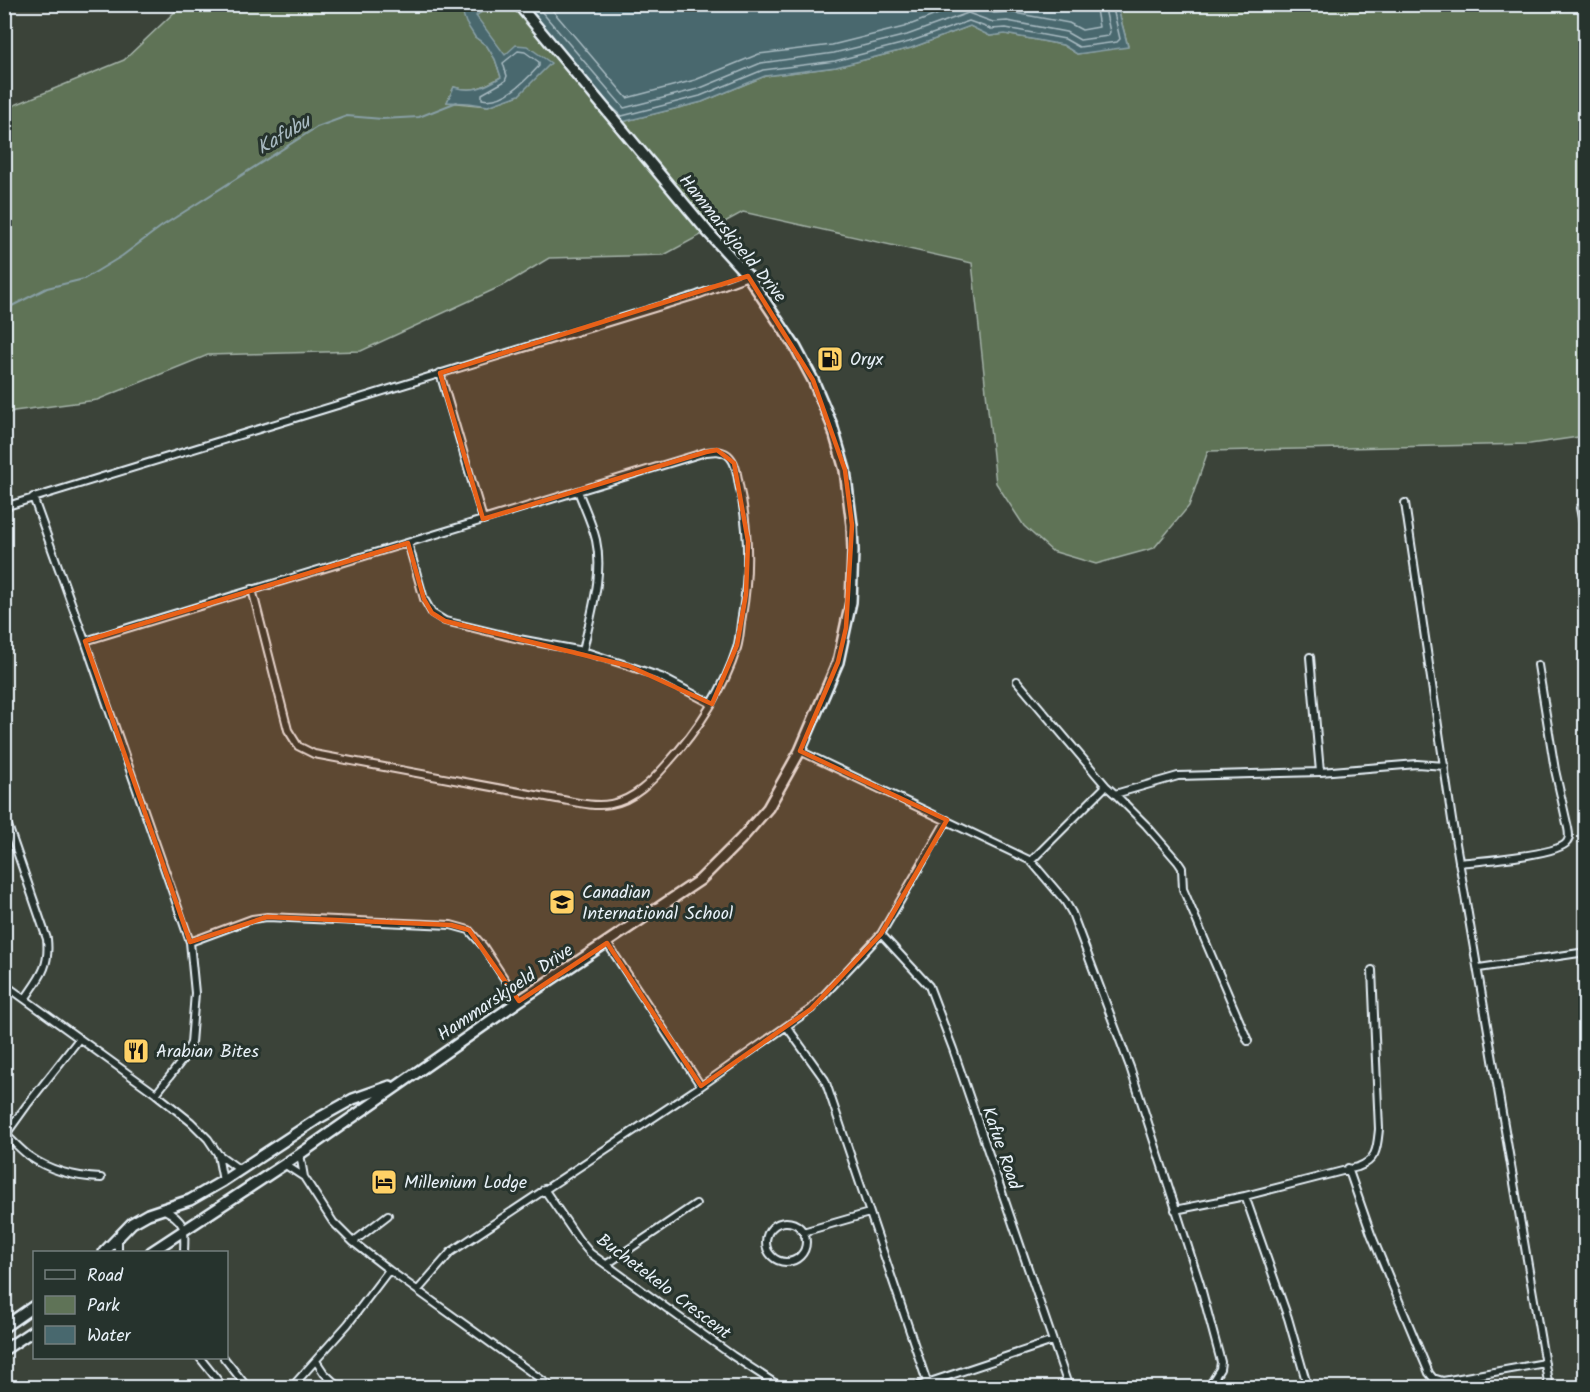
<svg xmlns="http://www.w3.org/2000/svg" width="1590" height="1392" viewBox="0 0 1590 1392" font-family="Kalam,sans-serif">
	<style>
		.green { fill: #5f7357; stroke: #a4b2a8; stroke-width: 1.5 }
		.water { fill: #48686e; stroke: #889fa5; stroke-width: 1.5 }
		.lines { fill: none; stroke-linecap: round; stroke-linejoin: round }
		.shore { stroke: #a8bac1; stroke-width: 1.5 }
		.stream { stroke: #889fa5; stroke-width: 2 }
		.street-casing { stroke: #e8f1f8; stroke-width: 10 }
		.secondary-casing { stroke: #e8f1f8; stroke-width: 14 }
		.street { stroke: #26332d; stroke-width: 6 }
		.secondary { stroke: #26332d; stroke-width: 9 }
		.marked { fill: #e86118; fill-opacity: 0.2; stroke: #e86118; stroke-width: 4.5; stroke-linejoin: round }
		.labels { text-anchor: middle; stroke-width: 6; stroke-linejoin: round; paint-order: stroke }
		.street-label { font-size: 18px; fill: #e8f1f8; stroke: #26332d }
		.poi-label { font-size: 18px; fill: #e8f1f8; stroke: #26332d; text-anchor: start }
		.water-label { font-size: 20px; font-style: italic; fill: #a8bac1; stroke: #26332d }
	</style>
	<rect width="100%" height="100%" fill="#3b4339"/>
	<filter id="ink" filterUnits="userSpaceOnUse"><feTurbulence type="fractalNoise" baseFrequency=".0167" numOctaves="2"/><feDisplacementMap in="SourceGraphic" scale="12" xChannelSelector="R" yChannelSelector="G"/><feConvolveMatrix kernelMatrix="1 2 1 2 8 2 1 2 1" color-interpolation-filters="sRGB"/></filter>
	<g filter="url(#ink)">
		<path class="green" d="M347,4L362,7L379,4L460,5V7L475,37L487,46L495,59L501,77C484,87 472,93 454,87L447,102L488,106L519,95L505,56L475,16L484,10L486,5H518L618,123L702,102L765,76L836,67L911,48L970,26L990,36L1005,34L1063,45L1077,54L1128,46L1117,5H1585V436L1530,444L1208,451L1189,506L1154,548L1096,564L1052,551L1024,526L996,483L972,263L743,212L664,255L549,258L506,284L361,351L208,355L97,400L14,411L5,415V109L124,60L182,5Z"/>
		<path class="water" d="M460,5H486L484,10L476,16L505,55L516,45L527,46L551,63L519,95L488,106L469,103L447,102L454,87C472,93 485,87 501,77L495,59L487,46L475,37L466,23Z
			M518,5H1117L1128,47L1077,54L1063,45L1005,34L990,36L970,26L911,48L836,67L765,76L702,102L618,123Z"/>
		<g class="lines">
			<path class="shore" d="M535,4L624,108L698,89L761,63L834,53L907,35L968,13L993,22L1007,21L1066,32L1080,40L1108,36L1110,32L1104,4
				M547,4L627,98L695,80L759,54L832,45L904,27L965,4
				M975,4L994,13L1009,12L1069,23L1082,30L1099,27L1095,4
				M518,51L525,52L539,62V66C526,80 504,104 482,99V94L505,81L507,76L503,63Z
				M609,104L622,116L700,96L763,70L835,61L909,42L969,21L991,29L1006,28L1065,39L1079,47L1117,42L1120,39L1112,4"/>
			<path class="stream" d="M4,310L47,288L84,279L122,256L162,226L317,127L347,116L382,119L419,117L457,102"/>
			<defs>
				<path id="street" d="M440,373L483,519
					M578,491C584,507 592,523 596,540C604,576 590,616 583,651
					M33,497L85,641L190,942L195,993L191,1043L184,1058L156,1094
					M1405,503L1452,820L1549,1388
					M4,507L697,295L748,276
					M1580,508L1586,538
					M408,543L424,599L432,613L445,621L519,639L583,651L629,666L661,677L712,704
					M85,641L706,452C714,451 721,450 728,455C736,462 737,474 739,485C749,529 750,571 742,616C740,627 740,638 737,648C723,692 697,731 666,765C652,781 634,800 611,804C593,807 575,802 557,799L314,754L298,746L288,730L252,589
					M1310,657L1320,772
					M1017,681L1106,786L1031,861
					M800,751L1031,861L1065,901L1072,913L1130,1067L1200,1284L1221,1362L1220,1369L1208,1388
					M1106,786L1115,794L1178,776L1320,772L1417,764L1445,766
					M1115,794L1146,825L1178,862L1182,868L1183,889L1248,1041
					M4,814L47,939C50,967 40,977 25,999
					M1459,863C1477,861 1559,855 1567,842C1570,838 1569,833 1568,828L1555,770L1538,665
					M881,934L929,986L953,1049L1069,1388
					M190,942L252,919L267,917L451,925L469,930L483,946L519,1001
					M607,943L701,1086
					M1479,968L1586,952
					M4,984L156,1094L191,1122L208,1139L218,1154L240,1170
					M787,1027L825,1080L927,1382
					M5,1134C13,1141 21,1150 29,1156C50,1171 77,1177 101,1178
					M4,1137L27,1105L79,1039
					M300,1154L304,1177L333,1222L353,1242L389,1270L553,1388
					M218,1155L223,1181
					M284,1164L304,1177
					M1348,1168L1371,1234L1429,1373L1433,1378L1443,1381L1545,1363
					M544,1189L579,1240L590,1253L733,1356L773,1382L785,1388
					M1245,1196L1358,1167C1377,1160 1377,1148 1379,1129L1372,970
					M163,1209C186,1221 185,1229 184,1252
					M1175,1210L1245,1196L1288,1318L1308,1388
					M766 1242a20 20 0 1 1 40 0a20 20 0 1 1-40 0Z
					M803,1232L869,1213
					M118,1238V1252
					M353,1242L388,1215
					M607,1264L696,1204
					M418,1290L451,1252L701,1086L811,1009L881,934L947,820
					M200,1358L224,1388
					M224,1358L248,1388
					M316,1361L324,1373L340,1388
					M291,1388L348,1324L389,1270
					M912,1388L1053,1341"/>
				<path id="secondary" d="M104,1252L132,1223L148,1214L190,1200L223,1181L319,1118L353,1099L390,1086
					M151,1252L300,1154L519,1001L700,880L741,839L768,808L800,751L838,662L851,602L853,551L852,525L845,470L832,425L813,380L796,348L748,276L707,231L518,4
					M4,1327L34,1306
					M4,1350L34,1330"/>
			</defs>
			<use href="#street" class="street-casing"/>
			<use href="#secondary" class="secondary-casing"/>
			<use href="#street" class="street"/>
			<use href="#secondary" class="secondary"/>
		</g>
	</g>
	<path class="marked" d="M748,276L813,380L845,470L852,525L846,628L838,662L800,751L947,820L881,934L811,1009L701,1086L607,943L519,1001L469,930L451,925L267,917L190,942L85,641L408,543L424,599L432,613L445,621L629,666L712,704L737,645L746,594L748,541L734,463L717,450L706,452L483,519L440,373Z"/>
	<defs>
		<symbol id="fuel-square" viewBox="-11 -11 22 22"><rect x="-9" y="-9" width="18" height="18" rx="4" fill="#ffd166" stroke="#26332d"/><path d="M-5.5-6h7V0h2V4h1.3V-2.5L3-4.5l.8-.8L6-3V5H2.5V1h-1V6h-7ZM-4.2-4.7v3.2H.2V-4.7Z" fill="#111"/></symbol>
		<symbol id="school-square" viewBox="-11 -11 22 22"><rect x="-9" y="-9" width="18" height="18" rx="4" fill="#ffd166" stroke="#26332d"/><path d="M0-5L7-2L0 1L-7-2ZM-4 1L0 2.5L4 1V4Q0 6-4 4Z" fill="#111"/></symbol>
		<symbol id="restaurant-square" viewBox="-11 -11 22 22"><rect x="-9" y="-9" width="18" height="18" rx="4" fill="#ffd166" stroke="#26332d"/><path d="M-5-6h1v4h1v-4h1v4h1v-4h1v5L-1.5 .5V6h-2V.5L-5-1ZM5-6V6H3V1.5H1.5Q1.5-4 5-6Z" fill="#111"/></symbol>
		<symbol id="hotel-square" viewBox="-11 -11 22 22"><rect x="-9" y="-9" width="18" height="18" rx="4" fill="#ffd166" stroke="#26332d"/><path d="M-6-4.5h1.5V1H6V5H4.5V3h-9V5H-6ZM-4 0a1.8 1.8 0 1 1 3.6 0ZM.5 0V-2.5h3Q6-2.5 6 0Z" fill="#111"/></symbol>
	</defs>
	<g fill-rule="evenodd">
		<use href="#fuel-square" x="815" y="344" width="30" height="30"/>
		<use href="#school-square" x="547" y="887" width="30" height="30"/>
		<use href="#restaurant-square" x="121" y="1036" width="30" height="30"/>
		<use href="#hotel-square" x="369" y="1167" width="30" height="30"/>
	</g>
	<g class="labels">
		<g class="street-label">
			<text transform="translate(733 238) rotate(51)" y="6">Hammarskjoeld Drive</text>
			<text transform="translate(505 992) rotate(-34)" y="6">Hammarskjoeld Drive</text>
			<text transform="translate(1002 1148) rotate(71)" y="6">Kafue Road</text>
			<text transform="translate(664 1286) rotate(37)" y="6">Buchetekelo Crescent</text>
		</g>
		<g class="poi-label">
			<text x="850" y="365">Oryx</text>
			<text x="582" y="898">Canadian<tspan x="582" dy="21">International School</tspan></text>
			<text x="156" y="1057">Arabian Bites</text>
			<text x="404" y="1188">Millenium Lodge</text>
		</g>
		<g class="water-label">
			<text transform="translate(283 134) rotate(-31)" y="7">Kafubu</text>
		</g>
	</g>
	<rect width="1590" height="1392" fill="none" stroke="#26332d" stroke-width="24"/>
	<rect x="12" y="12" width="1566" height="1368" fill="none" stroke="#e8f1f8" stroke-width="2" filter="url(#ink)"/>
	<rect x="33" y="1251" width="195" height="108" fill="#26332d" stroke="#747f7e" stroke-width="1.5"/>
	<rect x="45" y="1270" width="30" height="9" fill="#26332d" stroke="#747f7e" stroke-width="1.5"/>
	<text x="87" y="1281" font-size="18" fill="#e8f1f8">Road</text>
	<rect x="45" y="1296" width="30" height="18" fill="#5f7357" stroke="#747f7e" stroke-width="1.5"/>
	<text x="87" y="1311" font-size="18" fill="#e8f1f8">Park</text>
	<rect x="45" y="1326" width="30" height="18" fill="#48686e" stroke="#747f7e" stroke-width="1.5"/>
	<text x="87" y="1341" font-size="18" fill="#e8f1f8">Water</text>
</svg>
